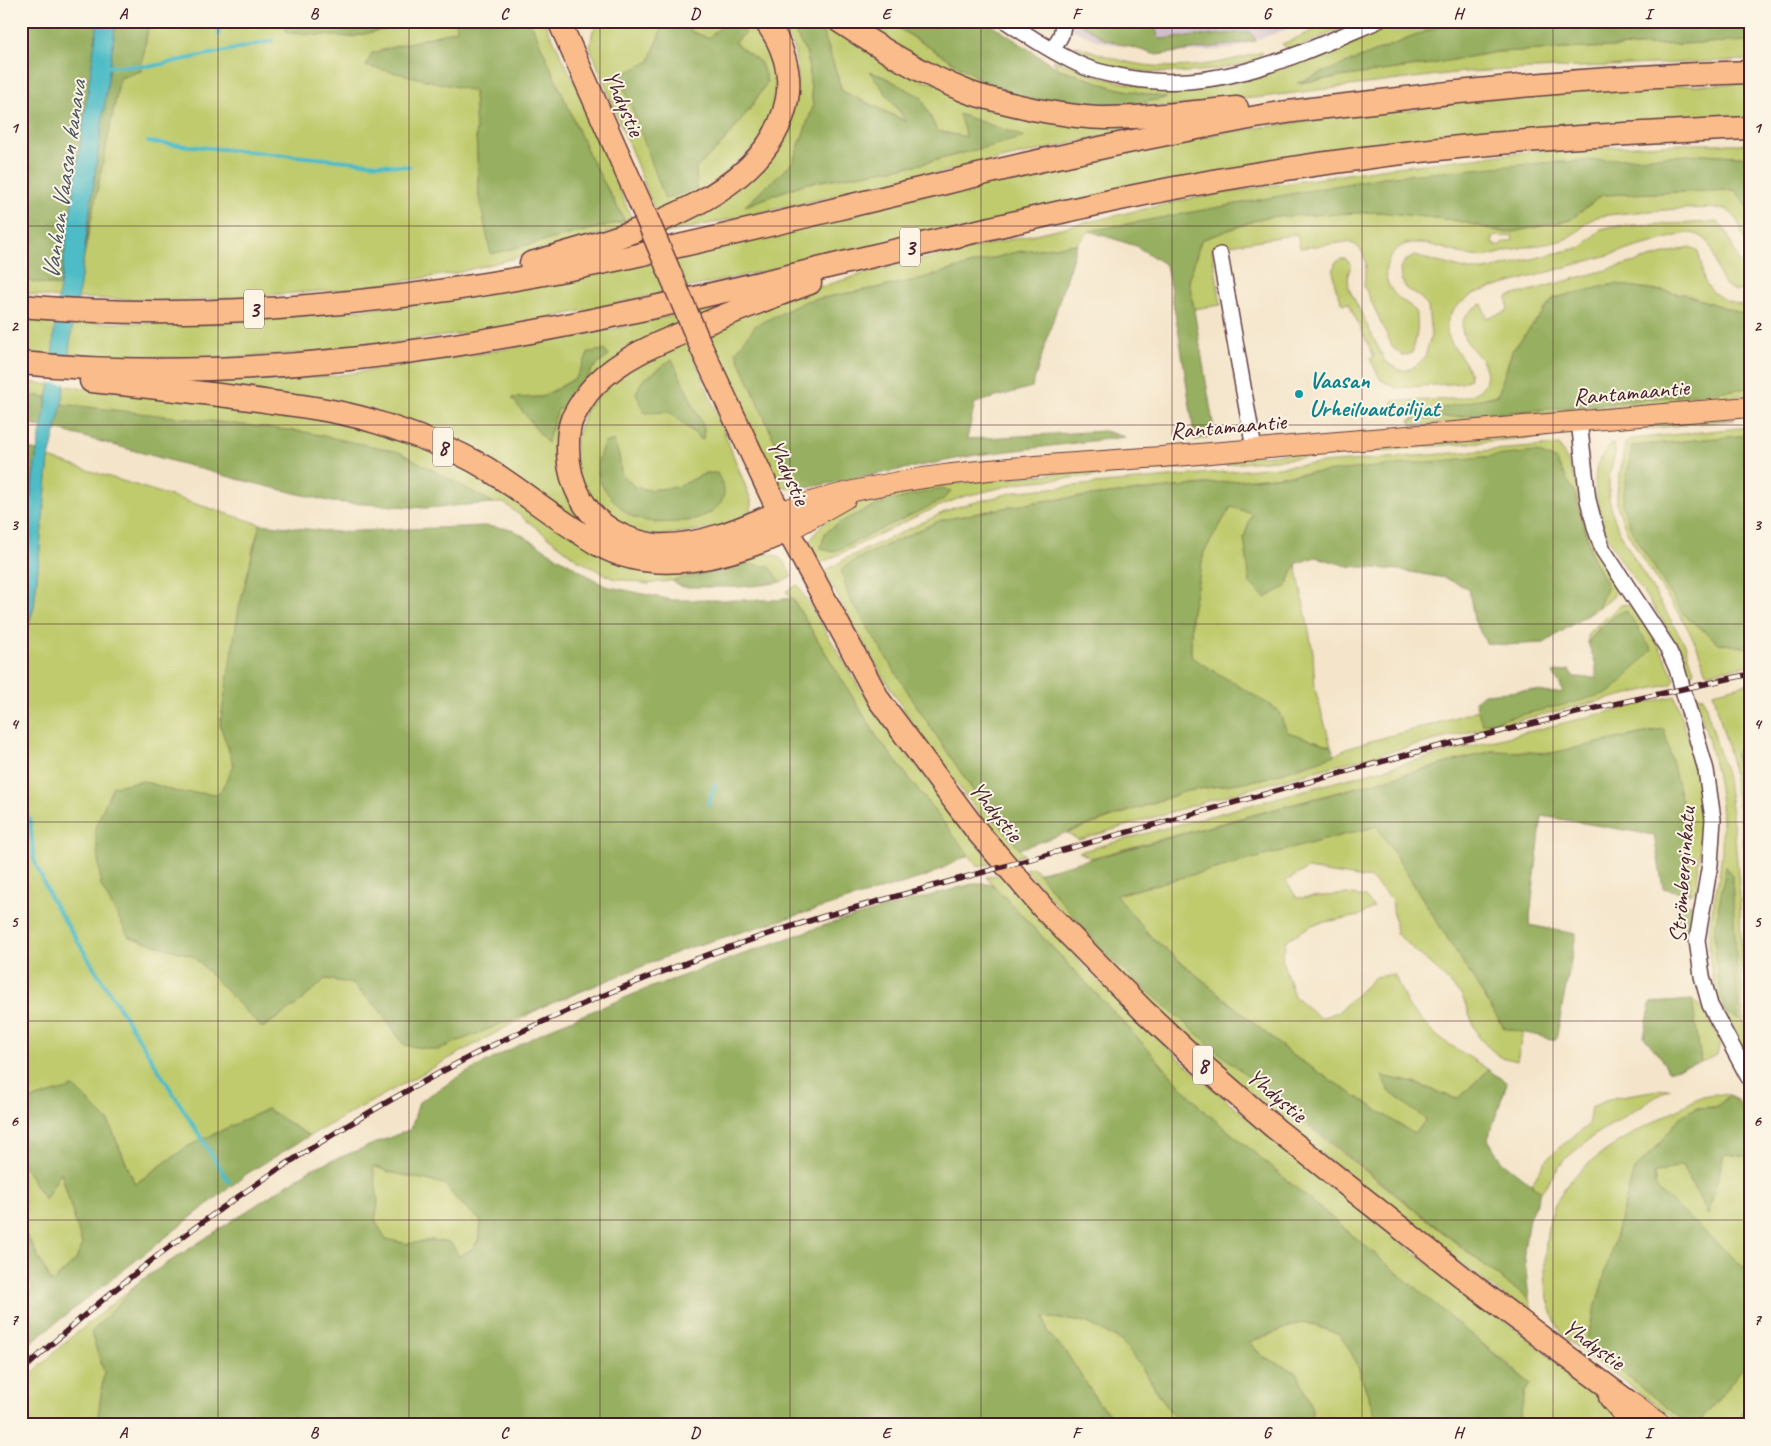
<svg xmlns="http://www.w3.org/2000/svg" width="1771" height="1446" viewBox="0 0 1771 1446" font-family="Caveat,sans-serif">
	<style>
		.industrial { fill: #d1bdca }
		.green { fill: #bfcb6d; stroke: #84754c; fill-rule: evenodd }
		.forest { fill: #97af60; stroke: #706746; fill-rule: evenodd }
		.water { fill: #4ebcc6; stroke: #4c6e78 }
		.pier { fill: #f4e5ca }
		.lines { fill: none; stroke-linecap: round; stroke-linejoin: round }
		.stream { stroke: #4ebcc6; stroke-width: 4 }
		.minor-casing { stroke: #643d43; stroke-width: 18 }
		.major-casing { stroke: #643d43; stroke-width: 22 }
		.highway-casing { stroke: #643d43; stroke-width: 25 }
		.minor { stroke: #fff; stroke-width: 15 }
		.major { stroke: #f9bc8a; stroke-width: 20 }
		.highway { stroke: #f9bc8a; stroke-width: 22 }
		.rail-casing { stroke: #4a1f2b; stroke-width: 5.5 }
		.rail { stroke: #fcf5e5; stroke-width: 4; stroke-dasharray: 11; stroke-linecap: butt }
		.highway-bridge-casing { stroke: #643d43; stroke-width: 25; stroke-linecap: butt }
		.highway-bridge { stroke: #f9bc8a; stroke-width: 22 }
		.grid { fill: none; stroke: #4a1f2b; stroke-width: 1; stroke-opacity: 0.55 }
		.culture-dot { fill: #0f9aa8; stroke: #fcf5e5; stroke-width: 2 }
		.labels { text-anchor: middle; stroke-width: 4; stroke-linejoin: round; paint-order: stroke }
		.shield { fill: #fcf5e5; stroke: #7f5f63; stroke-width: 1 }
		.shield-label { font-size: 22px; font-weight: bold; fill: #4a1f2b }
		.street-label { font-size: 24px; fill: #4a1f2b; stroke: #fcf5e5 }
		.culture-label { font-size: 24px; font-weight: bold; fill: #0d838f; stroke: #fcf5e5; text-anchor: start }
		.water-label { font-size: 25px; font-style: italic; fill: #4b5661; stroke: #fcf5e5 }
		.neatline { fill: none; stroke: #4a1f2b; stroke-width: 2 }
		.grid-label { font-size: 16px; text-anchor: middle; font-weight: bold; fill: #4a1f2b }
	</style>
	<rect width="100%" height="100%" fill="#fcf5e5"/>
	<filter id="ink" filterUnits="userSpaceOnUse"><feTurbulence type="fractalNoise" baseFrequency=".02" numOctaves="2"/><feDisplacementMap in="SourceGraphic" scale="10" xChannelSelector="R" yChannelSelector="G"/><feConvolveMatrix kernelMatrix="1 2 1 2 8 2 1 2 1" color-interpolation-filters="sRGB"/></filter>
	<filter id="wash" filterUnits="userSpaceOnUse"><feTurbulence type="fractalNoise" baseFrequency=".0096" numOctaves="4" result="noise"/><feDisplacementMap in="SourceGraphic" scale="20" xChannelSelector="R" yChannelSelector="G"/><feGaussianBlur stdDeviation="1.12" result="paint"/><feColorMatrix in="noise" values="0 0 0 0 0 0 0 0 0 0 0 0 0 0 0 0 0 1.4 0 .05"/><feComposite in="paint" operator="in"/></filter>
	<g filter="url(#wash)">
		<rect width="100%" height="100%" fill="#f4e5ca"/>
		<path class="industrial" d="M1053,21H1308L1232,49L1162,54L1099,41Z"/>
		<path class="green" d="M149,21H284L288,33L351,37L419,21H456L457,30L372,53L474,91L479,197L491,254L625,221L590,157L530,21H544L583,99L634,225L546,250L456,273L351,289L185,301L78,298L84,255L120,78L141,71Z
			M601,21H664L650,61L696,168L721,145L749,110L767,82L761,63L733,42L745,33L709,38L690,31L691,21H755L764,30L781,80L764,139L705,190L656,213L590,47L593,30Z
			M777,21H788L807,54L813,107L793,162L747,205L803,184L921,164L1024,137L960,115L966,137L937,131L921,97L884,77L871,72L908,122L842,91L824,34L800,21H823L924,81L1155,125L627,242L766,161L791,123L798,77L794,47Z
			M853,21H887L1009,97L945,72Z
			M1336,21H1359L1294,49H1288L1282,44Z
			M1396,21H1452L1299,83L1431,64L1496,52L1750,41V60L1462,72L1262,97L1177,106L1108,109L1166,98L1115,88L1057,68L1053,60C1075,67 1103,79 1125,83C1227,101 1306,60 1396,21Z
			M1074,45C1095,52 1115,60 1137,64C1179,71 1222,64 1262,52L1261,58C1216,76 1110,83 1074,45Z
			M1750,83V119L1421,142C1414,138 1410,139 1404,143L842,254L503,328L325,352L207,359L68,354L73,322L209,324L420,304L1061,165L1221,133L1404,107L1409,111L1418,109L1422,104L1580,90Z
			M1682,144H1750V157L1705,154L1384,177L1090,231L1077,244L1016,252L908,282L806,301L736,352L796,490L778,485L706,328L777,300L873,271L1197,197L1380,169L1543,150Z
			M1735,190L1750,212V251C1741,239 1742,217 1726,210C1715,205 1612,213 1597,217C1586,220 1578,235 1563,240C1548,245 1531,245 1515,249C1506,251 1498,254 1489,256C1461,262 1416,228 1395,251C1380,268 1384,286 1401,300C1406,303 1412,306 1415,312C1420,323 1416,341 1412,353L1403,356L1393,348L1364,286L1366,262L1363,253L1356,245L1347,242L1300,248L1297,234L1212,248L1221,305L1194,309L1189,280L1201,240L1265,217L1379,212L1454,220L1507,233L1570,220L1602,195ZM1499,235L1502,237L1512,235L1513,240L1502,243L1501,245L1497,246L1493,244L1492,239L1494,236Z
			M1718,222L1725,229L1740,264L1750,271V291C1745,290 1738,291 1734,290C1705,280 1727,234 1687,233L1478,292C1458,302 1437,319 1452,344C1460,357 1469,363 1470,379L1462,383L1396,388L1381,380L1370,359L1374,356L1348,303L1343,304C1336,290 1331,279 1335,263L1341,259H1346L1351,265L1348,275L1349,289L1385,361L1398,370H1408L1417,365L1425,357L1431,335L1428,307L1421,298L1406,288L1401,279L1400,269L1405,261L1414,256L1469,270H1485L1582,247L1601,229L1613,226Z
			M1690,247L1697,250C1702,260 1701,272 1705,282C1712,296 1735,307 1750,305V316L1683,294L1614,284L1554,298L1512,351L1498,395L1426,412H1408L1394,414L1393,401C1415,400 1438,401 1459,398C1468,397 1481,392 1485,383C1494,359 1463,349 1462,329C1461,316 1472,309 1482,304L1487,318L1508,311L1507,297Z
			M21,280L60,286L59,298L21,293Z
			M743,299L638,346L561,441L611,543L491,463L181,382L334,376L482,353L619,328ZM590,352L609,355L594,367L565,409L513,398L542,397L576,378Z
			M21,317L55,321L53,355L21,352Z
			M686,336L751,500V513L732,526L641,538L590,504L574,471L576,439L589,401L626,368ZM669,412L704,428L702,440ZM619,455L621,473L634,487L650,490L678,487L706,473L713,512L689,521L654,523L598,461Z
			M21,381L50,385L47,397L21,394Z
			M64,386L191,399L313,415L400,438L458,459L544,517L751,551C774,553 782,554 792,576L781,582L769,566L648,584L612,578L578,560L504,503H494L62,404Z
			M1750,388V395L1412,426L1410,420L1576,407Z
			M1703,417L1735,420L1623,431L1628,426Z
			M1750,427V435L1632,446L1719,643L1750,648V665L1707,673L1696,644L1684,622L1645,563L1626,530L1617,505V492L1625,444L1631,439Z
			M1544,432L1549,436L1024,482L962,497L921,514L819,564L812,551L810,541L821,525L842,511L864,500L930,486L1091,470Z
			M1611,443L1614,445L1615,452L1609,477V498L1612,512L1620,534L1685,644L1694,671L1690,676C1680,654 1670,632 1656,611C1643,591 1628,572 1615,551C1603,531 1589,485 1598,463C1601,456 1607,450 1611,443Z
			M1559,445L1568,462L1577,485L1591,538L1611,579L1615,592L1613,597L1598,608L1607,586L1593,559L1575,493L1311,473L1042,501L941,520L857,559L916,705L974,792L1024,855L1014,858L925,743L882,675L824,572L845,559L953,508L1019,491L1310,464Z
			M49,458L260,524L253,548L220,725L235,766L219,794L177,792L143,781L129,937L193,956L262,1028L299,1003L325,979L351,983L378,1008L404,1045L437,1050L548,1004L309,1136L267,1109L187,1147L135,1184L108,1121L32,1099L21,1109V650L34,607Z
			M1231,507L1252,513L1244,539L1286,587L1296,564L1313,652L1315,689L1331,746L1287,732L1278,710L1191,658V616L1204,552Z
			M798,585L857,684L895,738L992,863L978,867L877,737L792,598L786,591Z
			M1630,604L1658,644L1675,679L1672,684C1531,717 1389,750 1249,789C1192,805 1136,823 1079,840L1067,833L1187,791L1263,779L1335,755L1352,746L1431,725L1478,710L1483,724L1611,692L1600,627L1588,643V633L1621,605Z
			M1750,683V733L1735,755L1750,848V893L1749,880L1732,764L1713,692Z
			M1695,694L1703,697L1727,778L1735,838L1740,897L1742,1009L1744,1027L1750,1041V1067C1728,1025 1708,987 1709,938C1710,911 1719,885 1721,859C1723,846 1722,833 1722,821C1721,777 1707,736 1695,694Z
			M1675,696L1696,762L1701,816L1697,892L1689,894L1688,826L1663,729L1552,753L1492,751L1091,858L1079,852C1277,797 1475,743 1675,696Z
			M1377,826L1504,1028L1523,1032L1517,1061L1498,1056L1479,1038L1462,996L1439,972L1396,933L1392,900L1371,879L1307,869L1286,881L1297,898L1348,894L1365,897L1374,907L1359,916L1314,924L1286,940L1282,960L1294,996L1320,1018L1338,1012L1375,977L1394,974L1408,1006L1438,1037L1489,1070L1457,1099L1414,1083L1389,1091L1427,1120L1414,1134L1292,1055L1151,937L1115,895Z
			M1033,867L1103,952L1298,1118L1512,1287L1529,1299L1535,1319L1421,1235L1300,1136L1178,1030L1096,950L1025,869Z
			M1001,874L1092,975L1144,1026L1203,1080L1320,1179L1460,1288L1535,1344L1609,1405L1624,1425H1518L1525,1392L1530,1384L1507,1363L1466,1331L1202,1109L1124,1023L986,877Z
			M1692,1000L1705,1010L1720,1043L1717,1055L1701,1062Z
			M1670,1088L1595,1135L1565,1159L1541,1192L1531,1184L1544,1163L1555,1151L1588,1125L1591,1107L1616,1097Z
			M1714,1094L1730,1095L1750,1110V1118L1730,1095L1716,1107L1695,1108L1634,1170L1587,1338L1606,1359L1689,1425H1684L1567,1340C1550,1319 1545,1292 1545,1265C1545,1239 1548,1211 1564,1189C1589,1152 1663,1118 1702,1096Z
			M1724,1154L1750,1157V1273L1655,1188L1654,1173L1682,1165L1708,1214Z
			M21,1162L45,1199L61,1172L82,1244L76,1260L52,1283L21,1225Z
			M372,1165L389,1172L445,1184L456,1199L481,1221C479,1241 478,1248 459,1256L432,1240L408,1244L386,1239L375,1221L378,1202Z
			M21,1265L34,1290L21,1299Z
			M140,1281L91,1333L104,1372L97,1425H21V1384L60,1347Z
			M1043,1317L1086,1322L1121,1341L1142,1368L1179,1425H1119L1098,1402L1067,1354L1048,1333Z
			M1303,1322L1340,1334L1356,1361L1376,1418L1375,1425H1312L1313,1409L1297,1373L1262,1356L1249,1342Z
			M1750,1359V1399L1737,1425H1697Z"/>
		<path class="forest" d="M21,21H98L60,286L21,280Z
			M116,21H149L141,71L120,78L84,255Z
			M284,21H419L351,37L287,33Z
			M456,21H530L590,157L625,221L491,254L479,197L474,91L366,66L372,53L457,30Z
			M664,21H691L690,31L708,38L728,21L746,33L734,42L761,63L767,82L749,110L721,145L696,168L697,188L665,199L620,76L650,61Z
			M788,21H800L824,34L842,91L907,122L870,72L884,77L921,97L937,131L966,137L959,114L1025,137L921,164L803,184L745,206L793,162L813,107L807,54Z
			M887,21H986L1057,68L1115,88L1167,98L1108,109L1009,97Z
			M1080,21H1153L1159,39L1251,32L1256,41L1157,55L1104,39L1080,23Z
			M1452,21H1750V41L1496,52L1431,64L1297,83Z
			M1705,154L1750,157V212L1735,190L1602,195L1570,220L1507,233L1454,220L1379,212L1265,217L1201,240L1189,280L1215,435L1195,440L1179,334L1166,265L1136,246L1089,231L1384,177L1541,163Z
			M1077,244L1032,387L975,403L967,439L1104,431L1125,437L976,455L796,490L736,352L755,326L806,301L908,282L1016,252Z
			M1614,284L1683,294L1750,316V388L1576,407L1410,420L1426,412L1498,395L1512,351L1554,298Z
			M604,350L609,356L594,367L565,409H558L547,443L512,398L542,397L576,378L589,352Z
			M672,359L704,428L703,440L669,412L645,413L636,393L642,381Z
			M21,394L47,397L43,428L21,422Z
			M62,404L305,432L399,452L494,503L425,508L332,502L241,480L55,429Z
			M1750,435V648L1719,643L1684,615L1633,534L1622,505L1632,446Z
			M613,440L619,455L621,473L634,487L650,490L678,487L706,473H717C721,481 726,489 723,498C714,525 654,527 633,517C624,513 602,489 600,481C598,476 598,467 598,462C599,456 602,449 604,443Z
			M21,447L37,451L21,563Z
			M1536,452L1555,459L1575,493L1593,559L1607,586L1598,608L1544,643L1504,645L1486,643L1474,620L1469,589L1445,578L1399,570L1348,566L1316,557L1296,564L1286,587L1265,598L1250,583L1244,538L1252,513L1231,507L1204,552L1191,616V657L1278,710L1287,732L1331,746L1335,755L1263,779L1187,791L1019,849L974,792L916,705L849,598L841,569L857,559L941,520L1042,501L1311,473Z
			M942,488L951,491L943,500L833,552L821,548L825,533C862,505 899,499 942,488Z
			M260,524L335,532L485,526L512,529L605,586L672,600H778L792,598L877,737L969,855L927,876L685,949L437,1050L404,1045L378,1008L351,983L325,979L299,1003L262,1028L193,956L129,937L101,886L95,828L113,786L143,781L177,792L219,794L234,766L220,725L239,608Z
			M745,564L769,566L781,582L762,585L738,587H683L672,581Z
			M1626,610L1652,650L1611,692L1576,702L1482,724L1475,701L1484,694L1531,690L1551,693L1564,692L1553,673L1569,670L1574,677L1596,678V665L1588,643C1599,628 1609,618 1626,610Z
			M1664,729L1688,826L1689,894L1663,888L1654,835L1542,816L1529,925L1576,934L1556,1040L1504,1028L1377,826L1116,895L1151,937L1292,1055L1414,1134L1426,1120L1389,1091L1382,1076L1414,1083L1457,1099L1489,1070L1507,1083L1488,1139L1501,1161L1541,1192L1529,1218L1524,1251L1529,1299L1512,1287L1218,1052L1103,952L1038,873L1492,751L1552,753Z
			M1750,733V848L1735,755Z
			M1726,866L1732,876L1739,1019L1725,1012L1718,979L1714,934Z
			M972,884H992L1124,1023L1202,1109L1530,1384L1525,1392L1518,1425H1375L1376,1418L1356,1361L1340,1334L1303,1322L1249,1342L1262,1356L1297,1373L1313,1409L1312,1425H1179L1142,1368L1121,1341L1086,1322L1044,1317L1048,1333L1067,1354L1098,1402L1119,1425H97L104,1372L91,1333L140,1281L311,1169L411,1129L419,1102L462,1075L551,1028L649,988L825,925ZM373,1166L389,1172L445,1184L456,1199L481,1221C480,1241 478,1249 459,1256L451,1243L432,1240L408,1244L386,1239L375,1221L378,1202Z
			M1696,902L1690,931L1679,929L1677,908Z
			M1692,1000L1701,1062L1668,1071L1662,1059L1644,1037L1651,1003Z
			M74,1087L108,1121L135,1184L187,1147L267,1109L309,1136L248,1173L21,1350V1299L34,1289L21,1265V1225L52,1283L76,1260L82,1244L61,1172L45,1200L21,1162V1109L32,1099Z
			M1730,1095L1750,1118V1157L1724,1154L1708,1215L1682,1165L1654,1174L1656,1188L1750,1273V1359L1697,1425H1689L1606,1359L1587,1338L1634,1170L1657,1147L1680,1117L1695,1108L1716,1107Z
			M1750,1399V1425H1737Z"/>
		<path class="water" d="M98,21H116L78,298L73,322L62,404L49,458L34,607L21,650V563L37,451L50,385L55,321Z"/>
		<path class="pier" d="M50,355L70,357L67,384L48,383Z"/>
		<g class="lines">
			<path class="stream" d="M219,21V35
				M107,66H153L272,41
				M148,142L410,167
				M708,804L715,785
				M30,819L34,860L51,899L229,1182"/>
		</g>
	</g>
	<g filter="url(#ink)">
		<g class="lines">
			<defs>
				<path id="minor" d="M1006,21C1031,38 1057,55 1085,67C1099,73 1114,75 1129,78C1219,94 1297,55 1377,21
					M1053,50L1061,35L1064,21
					M1220,255L1254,449
					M1579,421L1588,500L1596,530L1603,550L1667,647L1677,669L1706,770L1713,819L1710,864L1697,940L1702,976L1710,1005L1750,1080"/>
				<path id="major" d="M779,512C910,467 1050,466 1187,455C1374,439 1562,422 1750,407
					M788,531L846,498"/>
				<path id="highway" d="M559,21L642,207
					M839,21C880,48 922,74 968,92C990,100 1015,105 1038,110C1060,114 1083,118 1105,118C1149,118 1194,112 1237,108
					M531,263C616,238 769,202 787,99C792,72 782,42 765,21
					M21,306C208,323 397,303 581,267C702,243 821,212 941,184C978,175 1015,166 1052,158C1124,143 1196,127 1268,115C1303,109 1338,106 1373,102C1498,86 1623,76 1750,72
					M702,349L788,531L879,700L976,830L1043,908L1143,1010L1189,1053L1276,1129L1474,1286L1557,1349L1660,1425
					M21,363C374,399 721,287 1061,212C1161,189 1262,171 1364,158C1492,141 1621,133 1750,128
					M91,381C151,387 211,393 271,402C305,406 346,412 379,423C415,435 453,448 486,468C524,492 560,522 599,545C657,578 731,556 788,531
					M779,512C741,529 699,547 656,545C644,544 633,540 623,536C586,520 567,484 568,445C568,437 569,427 572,419C578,407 586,394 595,385C621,358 656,344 690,330C729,313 769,298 810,283
					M1610,1397L1623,1412L1631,1425"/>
			</defs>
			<use href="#minor" class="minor-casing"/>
			<use href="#major" class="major-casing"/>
			<use href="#highway" class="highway-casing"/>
			<use href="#minor" class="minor"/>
			<use href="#major" class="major"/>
			<use href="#highway" class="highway"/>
			<defs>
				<path id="rail" d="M21,1372C131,1269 253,1180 382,1105C417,1085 453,1065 489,1047C598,994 710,951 825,916L1424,750L1596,708L1750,674"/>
			</defs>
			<use href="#rail" class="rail-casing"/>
			<use href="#rail" class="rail"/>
			<defs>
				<path id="highway-bridge" d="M642,207L702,349"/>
			</defs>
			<use href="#highway-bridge" class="highway-bridge-casing"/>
			<use href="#highway-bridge" class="highway-bridge"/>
		</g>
	</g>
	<path class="grid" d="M218,21V1425M409,21V1425M600,21V1425M790,21V1425M981,21V1425M1172,21V1425M1362,21V1425M1553,21V1425M21,226H1750M21,425H1750M21,624H1750M21,822H1750M21,1021H1750M21,1220H1750"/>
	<circle class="culture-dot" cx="1299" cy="394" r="5"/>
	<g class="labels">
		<g class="shield">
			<rect x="900" y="227.5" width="20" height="39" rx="4"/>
			<rect x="244" y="289.5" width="20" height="39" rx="4"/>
			<rect x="433" y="427.5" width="20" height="39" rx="4"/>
			<rect x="1193" y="1045.5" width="20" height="39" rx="4"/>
		</g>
		<g class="shield-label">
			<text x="910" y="255">3</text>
			<text x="254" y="317">3</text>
			<text x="443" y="455">8</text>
			<text x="1203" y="1073">8</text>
		</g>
		<g class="street-label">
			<text transform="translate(624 103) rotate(66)" y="8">Yhdystie</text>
			<text transform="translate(1631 392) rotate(-5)" y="8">Rantamaantie</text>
			<text transform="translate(1228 426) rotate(-5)" y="8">Rantamaantie</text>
			<text transform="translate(789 472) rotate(65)" y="8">Yhdystie</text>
			<text transform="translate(996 811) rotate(51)" y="8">Yhdystie</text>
			<text transform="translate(1682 875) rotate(-86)" y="8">Strömberginkatu</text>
			<text transform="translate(1277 1095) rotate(40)" y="8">Yhdystie</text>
			<text transform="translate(1594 1344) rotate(36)" y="8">Yhdystie</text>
		</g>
		<g class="culture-label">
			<text x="1309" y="388">Vaasan<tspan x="1309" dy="28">Urheiluautoilijat</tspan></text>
		</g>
		<g class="water-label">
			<text transform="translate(63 180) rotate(-82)" y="9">Vanhan Vaasan kanava</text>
		</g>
	</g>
	<rect width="1771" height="1446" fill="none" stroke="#fcf5e5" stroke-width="55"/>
	<rect x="28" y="28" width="1716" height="1390" class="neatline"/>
	<g class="grid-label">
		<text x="123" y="19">A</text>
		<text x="314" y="19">B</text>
		<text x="504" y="19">C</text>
		<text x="695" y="19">D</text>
		<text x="886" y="19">E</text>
		<text x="1076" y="19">F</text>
		<text x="1267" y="19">G</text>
		<text x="1458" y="19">H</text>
		<text x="1648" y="19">I</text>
		<text x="14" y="133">1</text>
		<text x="1757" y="133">1</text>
		<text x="14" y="331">2</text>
		<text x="1757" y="331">2</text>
		<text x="14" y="530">3</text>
		<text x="1757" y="530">3</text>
		<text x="14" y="729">4</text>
		<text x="1757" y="729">4</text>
		<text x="14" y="927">5</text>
		<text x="1757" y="927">5</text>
		<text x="14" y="1126">6</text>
		<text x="1757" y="1126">6</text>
		<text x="14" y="1325">7</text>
		<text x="1757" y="1325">7</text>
		<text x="123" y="1438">A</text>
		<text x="314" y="1438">B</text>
		<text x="504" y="1438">C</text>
		<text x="695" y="1438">D</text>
		<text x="886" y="1438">E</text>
		<text x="1076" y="1438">F</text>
		<text x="1267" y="1438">G</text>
		<text x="1458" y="1438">H</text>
		<text x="1648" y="1438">I</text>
	</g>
</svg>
